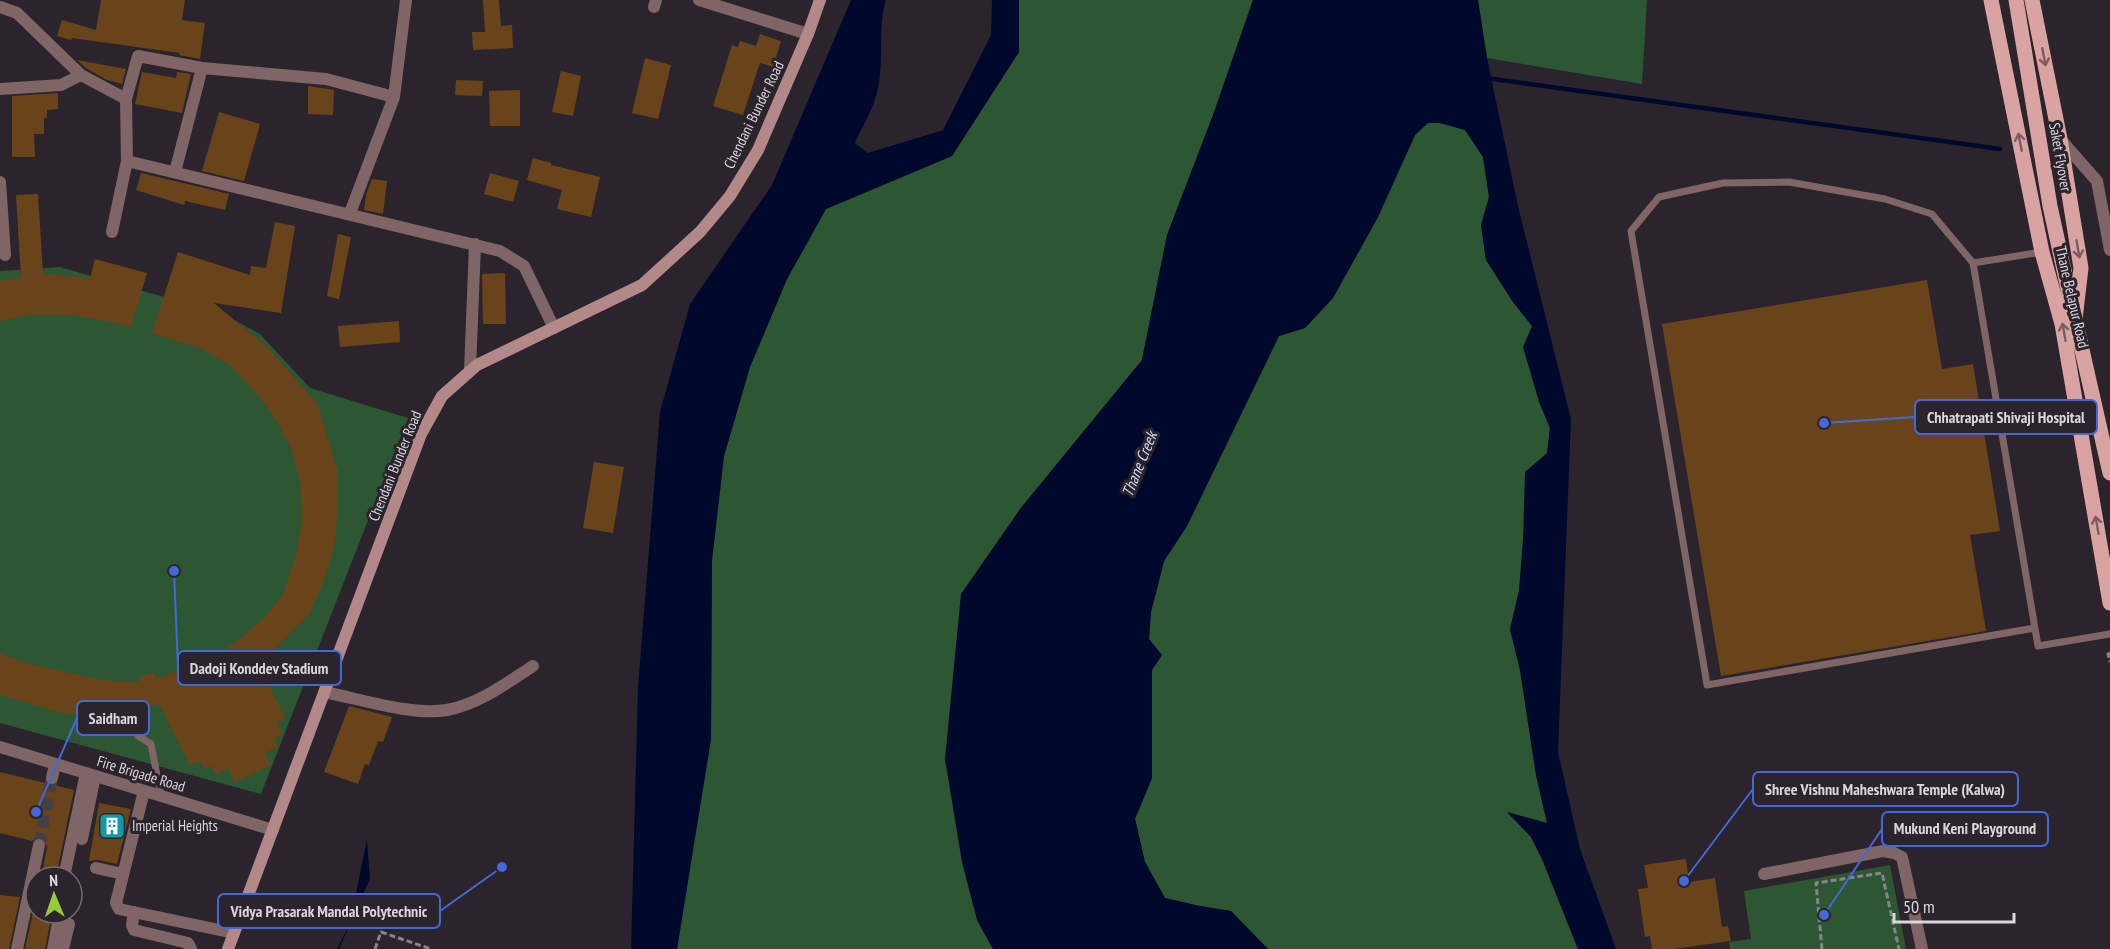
<svg xmlns="http://www.w3.org/2000/svg" width="2110" height="949" viewBox="0 0 2110 949" font-family="'PT Sans Narrow',sans-serif">
	<style>
		.green { fill: #2d5633 }
		.water { fill: #00092c }
		.lines { fill: none; stroke-linecap: round; stroke-linejoin: round }
		.stream { stroke: #00092c; stroke-width: 4.5 }
		.building { fill: #69441a }
		.minor-tunnel { stroke: #453f47; stroke-width: 12; stroke-dasharray: 12 6; stroke-linecap: butt }
		.path { stroke: #89838b; stroke-width: 3; stroke-dasharray: 6 3; stroke-linecap: butt }
		.service { stroke: #7f6565; stroke-width: 7 }
		.minor { stroke: #7f6565; stroke-width: 12 }
		.tertiary { stroke: #7f6565; stroke-width: 12 }
		.secondary { stroke: #b28888; stroke-width: 12 }
		.primary { stroke: #d9a3a2; stroke-width: 15 }
		.oneway { stroke: #795d62 }
		.labels { text-anchor: middle; stroke-width: 6; stroke-linejoin: round; paint-order: stroke }
		.street-label { font-size: 15px; fill: #dbd6dc; stroke: #2b242d }
		.poi-label { font-size: 15px; fill: #dbd6dc; stroke: #2b242d; text-anchor: start }
		.water-label { font-size: 16px; font-style: italic; fill: #ccddf9; stroke: #2b242d }
		.leader { fill: none; stroke: #4369d9; stroke-width: 2 }
		.callout-dot { fill: #4369d9; stroke: #2b242d; stroke-width: 2 }
		.callout { fill: #2b242d; stroke: #4369d9; stroke-width: 2 }
		.callout-label { font-size: 16px; text-anchor: middle; font-weight: bold; fill: #dbd6dc }
	</style>
	<rect width="100%" height="100%" fill="#2b242d"/>
	<path class="green" d="M1019,0H1253L1213,115L1167,235L1142,360L1020,509L977,920L993,949H677L711,739L712,560L724,456L750,367L787,279L826,209L952,156L1019,52Z
		M1478,0H1647L1642,84L1487,58Z
		M1428,123H1440L1465,130L1483,157L1489,197L1481,225L1486,260L1513,302L1532,326L1539,402L1550,428L1547,453L1523,541L1519,591L1510,629L1520,670L1536,775L1547,823L1508,813L1531,837L1542,859L1578,949H1268L1231,911L1200,906L1165,898L1145,862L1135,819L1152,778V670L1162,655L1149,639L1151,612L1164,561L1187,526L1279,336L1305,328L1333,298L1378,217L1415,135Z
		M60,267L223,314L260,334L310,388L408,418L261,794L0,723V271Z
		M1890,865L1906,949H1730L1729,942L1751,939L1744,891Z"/>
	<path class="water" d="M851,0H886C877,27 885,65 877,92C873,111 862,126 855,143L868,153L943,130L991,35L992,0H1019V52L952,156L826,209L787,279L750,367L724,456L712,560L711,739L677,949H631L638,687L660,412L690,304L772,185Z
		M1253,0H1478L1487,58L1518,206L1571,419L1558,752L1580,849L1616,949H1578L1542,859L1531,837L1507,812L1547,823L1536,775L1520,670L1510,629L1519,591L1523,541L1525,472L1547,453L1550,428L1539,402L1523,347L1532,326L1513,302L1486,260L1481,225L1489,197L1483,157L1465,130L1440,123H1428L1415,135L1378,217L1333,298L1305,328L1279,336L1187,526L1164,561L1151,612L1149,639L1162,655L1152,670V778L1135,819L1145,862L1165,898L1200,906L1231,911L1268,949H993L977,920L962,862L945,759L961,594L1020,509L1142,360L1167,235L1213,115Z
		M367,839L370,879L339,949H337L350,923Z"/>
	<g class="lines">
		<path class="stream" d="M1486,78L2000,149"/>
	</g>
	<path class="building" d="M101,0H185L182,20L205,23L200,59L179,55L180,53L72,38L71,40L57,36L62,20L96,30Z
		M483,0H499L501,26L512,25L513,48L473,50L472,32H485Z
		M760,34L781,41L773,67L760,63L743,115L713,106L732,45L738,47L740,41L756,46Z
		M645,58L671,65L658,119L632,113Z
		M77,60L126,69L122,84L107,80L86,68Z
		M561,71L581,76L573,116L552,112Z
		M142,72L176,78L177,72L191,74L182,113L135,104Z
		M456,80L483,81L482,96L455,95Z
		M308,86L334,90L333,115L308,114Z
		M520,90V126H490L489,91Z
		M58,93V109L47,110V118H44V134H34L35,157H12V96Z
		M219,112L260,124L244,181L202,171Z
		M533,158L551,163V165L600,177L591,217L557,209L562,190L527,180Z
		M141,173L229,194L225,210L185,201L184,205L136,190Z
		M490,173L519,181L513,202L484,194Z
		M372,179L387,181L383,214L364,210L366,195Z
		M38,194L43,274L90,278L95,259L147,273L131,327L113,322L70,315H30L0,321V281L21,278L16,195Z
		M275,222L295,226L281,313L214,303L266,346L317,403L338,471V504L335,544L325,579L310,613L270,654L257,662L286,719L277,723L283,734L274,739L278,747L265,753L271,765L235,782L228,768L216,774L211,766L204,769L200,761L190,765L159,704L140,709L141,722L99,719L58,712L0,695V653L23,662L69,673L102,680L139,682V676L155,673L156,679L212,658L240,639L267,615L283,594L296,555L302,520L300,482L292,450L277,421L256,393L231,366L202,349L152,333L178,252L250,275L251,266L266,268Z
		M338,234L351,237L339,299L327,296Z
		M505,273L506,324H483L482,274Z
		M1927,280L1942,369L1973,364L2000,531L1970,535L1986,631L1721,676L1662,324Z
		M399,321L400,342L340,347L338,326Z
		M594,462L624,467L613,533L583,528Z
		M349,706L392,717L383,742L378,741L369,765L365,764L358,784L324,772Z
		M0,772L74,790L56,877H41L47,847L44,839L37,837L32,841L0,833Z
		M99,803L131,809L117,864L98,860L89,861Z
		M1686,859L1689,882L1715,878L1722,927L1728,926L1731,941L1673,949H1652L1650,936L1645,937L1638,889L1648,888L1644,865Z
		M0,895L20,897L9,949H0Z
		M36,899V913H52L45,949H25Z"/>
	<g class="lines">
		<path class="minor-tunnel" d="M39,845L52,778"/>
		<path class="path" d="M2110,653L2108,654L2110,662
			M375,949L381,932L431,949
			M1822,949L1816,883L1882,873L1899,949"/>
		<path class="service" d="M2042,252L1973,263L2038,646L2110,634
			M1973,263L1932,214L1885,199L1789,182L1723,183L1659,197L1631,231L1707,685L2035,628
			M138,736L151,744L161,796"/>
		<path class="minor" d="M699,0L808,34
			M0,7L17,13L81,75L61,85L0,89
			M654,7L656,0
			M81,75L126,99L127,161L500,251L524,266L554,328
			M126,99L138,56L202,68L326,79L394,97
			M2060,139L2097,181L2110,250
			M175,172L202,68
			M0,182L5,255
			M350,213L394,97L406,0
			M112,232L127,161
			M470,371L475,244
			M324,692C360,699 412,716 447,710C479,704 507,683 533,666
			M52,778L55,764
			M144,791L116,903L119,909L234,933
			M82,839L95,776
			M96,868L123,874
			M1764,874L1883,851L1894,853L1902,857L1922,949
			M64,877L86,773
			M134,912L132,925L134,930L188,943L191,949
			M17,949L39,845
			M53,949L60,913
			M63,949L69,924"/>
		<path class="tertiary" d="M0,747L273,830"/>
		<path class="secondary" d="M228,949L421,434L442,396L477,365L642,285L700,232L730,196L758,150L808,34L820,0"/>
		<path class="primary" d="M1991,0L2042,252L2062,324L2110,603
			M2016,0L2050,206L2072,307
			M2032,0L2060,139L2081,268L2075,319L2110,473"/>
	</g>
	<defs><path id="oneway-shaft" d="M-6 0H5M1.5-3L5.5 0L1.5 3" fill="none" stroke-width="1.6" stroke-linecap="round" stroke-linejoin="round" transform="scale(1.5)"/></defs>
	<g class="oneway">
		<use href="#oneway-shaft" transform="translate(2044 57) rotate(79)"/>
		<use href="#oneway-shaft" transform="translate(2020 142) rotate(-101)"/>
		<use href="#oneway-shaft" transform="translate(2078 249) rotate(80)"/>
		<use href="#oneway-shaft" transform="translate(2064 332) rotate(-100)"/>
		<use href="#oneway-shaft" transform="translate(2097 525) rotate(-100)"/>
	</g>
	<defs>
		<symbol id="building-square" viewBox="-11 -11 22 22"><rect x="-9" y="-9" width="18" height="18" rx="4" fill="#0f9aa8" stroke="#2b242d"/><path d="M-4-6H4V6H1V3H-1V6H-4ZM-2.5-4.3h1.7v1.8h-1.7ZM.8-4.3h1.7v1.8H.8ZM-2.5-1h1.7V.8h-1.7ZM.8-1h1.7V.8H.8Z" fill="#fff"/></symbol>
	</defs>
	<g fill-rule="evenodd">
		<use href="#building-square" x="97" y="811" width="30" height="30"/>
	</g>
	<g class="labels">
		<g class="street-label">
			<text transform="translate(754 115) rotate(-64)" y="5">Chendani Bunder Road</text>
			<text transform="translate(2060 157) rotate(80)" y="5">Saket Flyover</text>
			<text transform="translate(2072 297) rotate(77)" y="5">Thane Belapur Road</text>
			<text transform="translate(395 466) rotate(-68)" y="5">Chendani Bunder Road</text>
			<text transform="translate(141 774) rotate(17)" y="5">Fire Brigade Road</text>
		</g>
		<g class="poi-label">
			<text x="132" y="831">Imperial Heights</text>
		</g>
		<g class="water-label">
			<text transform="translate(1139 464) rotate(-68)" y="6">Thane Creek</text>
		</g>
	</g>
	<path class="leader" d="M1824 423L1915 417M174 571L178 668M36 812L77 718M1684 881L1753 789M1824 915L1882 829M502 867L440 911"/>
	<g class="callout-dot">
		<circle cx="1824" cy="423" r="6"/>
		<circle cx="174" cy="571" r="6"/>
		<circle cx="36" cy="812" r="6"/>
		<circle cx="1684" cy="881" r="6"/>
		<circle cx="1824" cy="915" r="6"/>
		<circle cx="502" cy="867" r="6"/>
	</g>
	<g class="callout">
		<rect x="1915" y="400" width="182" height="34" rx="6"/>
		<rect x="178" y="651" width="163" height="34" rx="6"/>
		<rect x="77" y="701" width="72" height="34" rx="6"/>
		<rect x="1753" y="772" width="265" height="34" rx="6"/>
		<rect x="1882" y="812" width="166" height="34" rx="6"/>
		<rect x="218" y="894" width="222" height="34" rx="6"/>
	</g>
	<g class="callout-label">
		<text x="2006" y="423">Chhatrapati Shivaji Hospital</text>
		<text x="259" y="674">Dadoji Konddev Stadium</text>
		<text x="113" y="724">Saidham</text>
		<text x="1885" y="795">Shree Vishnu Maheshwara Temple (Kalwa)</text>
		<text x="1965" y="834">Mukund Keni Playground</text>
		<text x="329" y="917">Vidya Prasarak Mandal Polytechnic</text>
	</g>
	<g transform="translate(54 895) rotate(358)"><circle r="28" fill="#2b242d" stroke="#716b73" stroke-width="1.5"/>
	<path d="M0-4.5L10 22L0 15L-10 22Z" fill="#97cc39"/>
	<text y="-9" font-size="16" font-weight="bold" text-anchor="middle" fill="#dbd6dc">N</text>
	</g>
	<path d="M1894 913v9h120v-9" fill="none" stroke="#dbd6dc" stroke-width="3"/>
	<text x="1903" y="913" font-size="18" fill="#dbd6dc" stroke="#2b242d" stroke-width="4.5" paint-order="stroke">50 m</text>
</svg>
